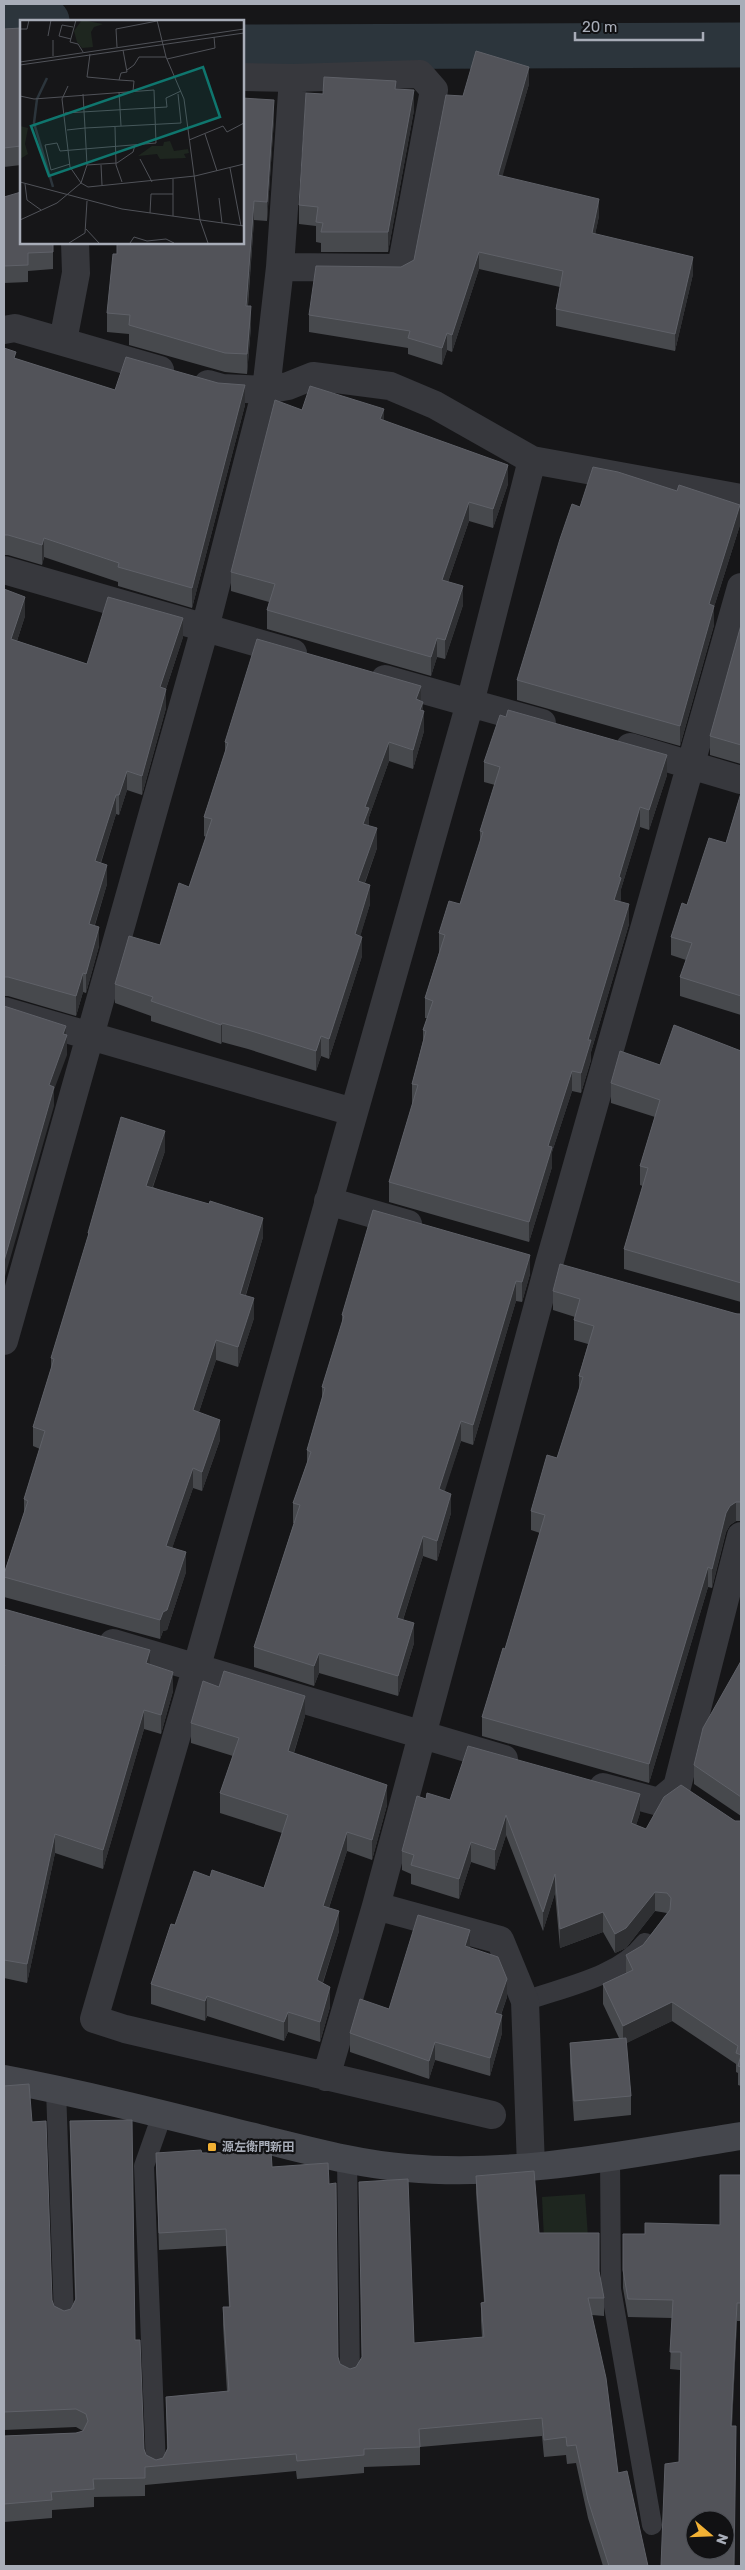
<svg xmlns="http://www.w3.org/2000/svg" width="745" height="2570" viewBox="0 0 745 2570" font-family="Rubik,'Noto Sans JP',sans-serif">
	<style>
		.green { fill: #1e261f }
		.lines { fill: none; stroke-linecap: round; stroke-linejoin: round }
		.canal { stroke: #2c353c; stroke-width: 45 }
		.lane { stroke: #37383d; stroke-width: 20 }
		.street { stroke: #37383d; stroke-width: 28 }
		.secondary { stroke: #45474d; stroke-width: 28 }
		.wall { fill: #47494d }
		.shaded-wall { fill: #2f3033 }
		.building { fill: #525359; stroke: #5f6168; fill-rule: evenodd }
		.poi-dot { fill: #f2b134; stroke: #111113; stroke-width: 2 }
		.labels { text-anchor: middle; stroke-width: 4.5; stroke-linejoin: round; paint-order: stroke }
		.poi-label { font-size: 12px; font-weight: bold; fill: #a8adb8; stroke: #111113; text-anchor: start }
		.inset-river { fill: none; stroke: #2c353c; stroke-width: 2.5 }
		.inset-road { fill: none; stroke: #505258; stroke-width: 1 }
		.view { fill: #0f766e; fill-opacity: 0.15; stroke: #0f766e; stroke-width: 2.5 }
		.inset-edge { fill: none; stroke: #a8adb8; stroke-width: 2.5 }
	</style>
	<rect width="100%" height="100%" fill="#161618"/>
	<path class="green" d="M585,2194L588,2237L544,2240L542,2197Z"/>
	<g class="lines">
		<path class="canal" d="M4,16L47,21
			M242,47L741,45"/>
		<path class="lane" d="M525,2001C564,1987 619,1977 645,1943
			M56,2089L64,2317
			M610,2156L611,2289L652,2525
			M347,2159L350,2375
			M156,2466L144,2166L162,2115"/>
		<path class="street" d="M280,267L293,78
			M4,330L15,328L160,370
			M63,341L76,273L75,242
			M208,384L222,388L266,390L288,386L313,376L390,386L435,405L532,460L741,498
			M532,460L470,703L542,723
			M4,570L293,653
			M385,679L470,703L197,1666L94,2019L125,2029L492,2115
			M630,747L741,780
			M4,1011L353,1112
			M328,1201L408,1224
			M4,1341L205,628L266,390L280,267L401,268L434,90L420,74L293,78L242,77
			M113,1643L504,1759
			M603,1787L659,1802L677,1787L741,1536
			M326,2077L376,1906
			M531,2167L525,2001L500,1940L376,1906L549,1264L741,587"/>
		<path class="secondary" d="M4,2079C89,2095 174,2117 258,2138C307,2150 356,2164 407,2168C518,2178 631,2153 741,2136"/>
	</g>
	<path class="wall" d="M21,28V165L4,167V29Z
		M529,84L502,176L599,216L595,234L693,274L675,351L556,326V309L560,287L479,269L452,352L447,350L442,365L408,354V348L309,332V315L414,260L463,96Z
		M396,89L414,110L388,252H321V243L316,242V226L299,224V205L323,94Z
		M274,119L267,221L254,220L248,306L251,326L247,374L225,372L129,345V334L107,332V313L117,254Z
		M4,197L53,242V269L28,271V282L4,283Z
		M4,348L16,359L115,390L245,405L192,608L118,586V582L44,557L42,565L8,555H4Z
		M302,410L384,420L508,484L493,528L469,521L448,582L463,605L445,659L437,657L431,676L267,629V610L269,602L231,591V572Z
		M580,507L740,525L714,607V625L680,746L517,700V680Z
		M4,589L25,616L17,641L87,664L183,637L166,689V708L142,795L127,790L119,815L116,814L101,863L107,884L95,925L99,946L86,993L83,992L76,1016L8,996H4Z
		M741,625V764L710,755V736Z
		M421,701L423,711L424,731L413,769L389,761L369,817V826L377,848L365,883L370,904L360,936L362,956L329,1059L321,1056L316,1071L248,1049L222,1042L221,1044L151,1021V1016L115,1003V984L160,945L189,887L206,837L204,836V817L225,752V742Z
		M484,762L667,775L649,830L640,827L621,889V898L620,902L629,924L591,1052V1060L581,1093L572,1091L552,1152V1167L529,1242L389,1202V1182L413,1104L412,1103V1084L423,1041V1030L427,1018H425V998L439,953V933L460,904L480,842V831L495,785L484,782Z
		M741,793V1015L680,996V977L686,960L671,955V937L687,905L726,843Z
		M741,1051V1302L624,1269V1249L643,1186L640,1185V1166L655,1117L611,1103V1083L660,1065Z
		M165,1151L153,1187L263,1237L246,1295L254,1318L238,1367L216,1360L199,1412L220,1440L202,1491L193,1488L172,1548L186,1572L167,1630L163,1631L160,1639L4,1597V1574L24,1513V1499L40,1449L33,1446V1427L51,1369V1358L88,1239V1233Z
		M530,1274L522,1302L516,1301L473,1445L461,1441L444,1491L451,1513L437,1561L423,1556L403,1620L414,1643L398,1696L319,1673L314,1686L254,1667V1647L294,1523H293V1503L307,1463V1450L322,1399V1387L342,1325V1315Z
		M553,1291L741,1314V1521H736L730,1525L726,1532L712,1588L708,1587L649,1783L482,1736V1717L505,1649L540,1533L531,1530V1511L557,1458L579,1391V1376L588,1344L574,1340V1320L575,1317L553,1310Z
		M4,1609L150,1664L173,1691L161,1734L144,1729L103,1869L55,1853L27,1983L4,1978Z
		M741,1661V1816L694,1784V1765Z
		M305,1716L294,1753L387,1805L372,1860L347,1851L329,1908L339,1931L323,1983L330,2007L320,2042L288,2032L284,2041L207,2016L205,2021L151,2004V1984L175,1925L210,1877L264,1888L282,1833L220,1813V1793L233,1756L191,1743V1723Z
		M426,1799L640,1813L636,1825L646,1829L735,1821H741V2086L738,2085V2073L736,2072V2064L672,2021L626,2043L631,2096V2115L574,2121L570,2063V2043L619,2038L603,2004V1984L626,1973V1955L643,1945L667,1913L655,1911L626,1948L615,1953L603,1932L560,1948L555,1893L543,1931L506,1835L495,1870L471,1862L459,1899L411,1884V1874L402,1870V1851Z
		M470,1948L507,1997L501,2015L502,2033L490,2076L435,2060L429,2079L350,2052V2033L389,2009Z
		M4,2086L32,2122L52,2300L54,2306L64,2311L71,2309L75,2300L70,2121L135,2340L144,2449L146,2455L156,2460L163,2458L167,2449L166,2397L227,2392L223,2325V2307H229L226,2246L159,2250L156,2153H202L272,2167L340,2364L350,2369L356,2367L414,2343L482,2337L481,2321V2303L484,2302L476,2193V2176L539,2233L599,2271L604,2298V2316L592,2315L618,2473L648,2566H603L588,2518L576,2463L567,2464L566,2455L544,2457L542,2436L420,2447V2465L364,2467V2473L297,2479L296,2471L145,2485V2496L94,2497V2507L52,2510V2518L4,2522V2436L76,2433L83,2431L76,2427L4,2430Z
		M741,2163V2321H737L732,2426L679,2462L680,2370L670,2369L672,2318L628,2317L623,2288V2234H645L720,2225L741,2175Z"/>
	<path class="shaded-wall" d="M529,67V84L498,192V175Z
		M414,90V110L388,252V232Z
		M274,100V119L267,221V202Z
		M599,199V216L592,250V233Z
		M254,201V220L246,325V306Z
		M479,252V269L452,352V335Z
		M693,257V274L675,351V334Z
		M251,306V326L247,374V354Z
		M447,333V350L442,365V348Z
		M245,385V405L192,608V588Z
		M384,409V428L380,419Z
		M508,465V484L493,528V509Z
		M469,502V521L442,599V580Z
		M740,505V525L714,607V625L680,746V726L709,604Z
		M44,538V557L42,565V545Z
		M463,586V605L445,659V640Z
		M25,597V616L11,659V639Z
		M183,618V637L160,707V687Z
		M437,638V657L431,676V657Z
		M421,686V705L416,699Z
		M166,689V708L142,795V776Z
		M423,702V715L424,711V731L413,769V750L420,710Z
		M389,742V761L369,817V828L363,824L365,807Z
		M667,755V775L649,830V810Z
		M127,771V790L119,815V795Z
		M116,795V814L95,880V861Z
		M640,807V827L621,889V898L614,920V900L619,877Z
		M377,828V848L358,901V881Z
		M107,865V884L89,943V924Z
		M370,885V904L355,954V934Z
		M629,904V924L591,1052V1060L581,1093V1073L588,1040Z
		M99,927V946L86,993V974Z
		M362,937V956L329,1059V1039Z
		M83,973V992L76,1016V996Z
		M222,1023V1042L221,1044V1025Z
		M66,1026V1039L67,1035V1055L54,1090V1106L4,1280V1261L49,1085Z
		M321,1036V1056L316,1071V1051Z
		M572,1071V1091L552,1152V1167L529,1242V1222L548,1146Z
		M165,1131V1151L146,1205V1186Z
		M263,1218V1237L240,1313V1294Z
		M530,1255V1274L522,1302V1282Z
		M516,1281V1301L473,1445V1425Z
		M254,1298V1318L238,1367V1347Z
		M216,1340V1360L193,1430V1410Z
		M220,1420V1440L202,1491V1472Z
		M461,1421V1441L439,1509V1489Z
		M193,1468V1488L166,1566V1546Z
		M451,1494V1513L437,1561V1541Z
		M736,1502V1521L730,1525L726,1532L712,1588V1569L726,1513L730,1506Z
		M423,1536V1556L397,1638V1618Z
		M186,1552V1572L167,1630L163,1631L160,1639V1620Z
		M708,1567V1587L649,1783V1764Z
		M414,1623V1643L398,1696V1676Z
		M150,1650V1669L146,1663Z
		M319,1653V1673L314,1686V1666Z
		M173,1672V1691L161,1734V1715Z
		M305,1696V1716L288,1771V1751Z
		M144,1710V1729L103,1869V1850Z
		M387,1785V1805L372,1860V1840Z
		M640,1794V1813L631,1842V1823Z
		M506,1815V1835L495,1870V1850Z
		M347,1832V1851L323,1926V1906Z
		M55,1834V1853L27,1983V1964Z
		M471,1842V1862L459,1899V1879Z
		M555,1874V1893L543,1931V1912Z
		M655,1892V1911L626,1948L615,1953V1934Z
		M339,1911V1931L317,2000V1980Z
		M603,1912V1932L560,1948V1929Z
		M470,1930V1948L465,1946Z
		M507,1979V1997L495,2031V2013Z
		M330,1987V2007L320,2042V2022Z
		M207,1996V2016L205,2021V2001Z
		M672,2002V2021L623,2045V2026Z
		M288,2012V2032L284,2041V2022Z
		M502,2015V2033L490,2076V2058Z
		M435,2042V2060L429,2079V2061Z
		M737,2303V2321L731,2444V2426Z"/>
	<path class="building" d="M21,28V146L4,148V29Z
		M476,51L529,67L498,175L599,199L592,233L693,257L675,334L556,309L563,271L479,252L452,335L447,333L442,348L408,338L410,331L309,315L316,266L401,267L414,260L446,95L463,96Z
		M324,77L396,81L395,89L414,90L388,232H321L323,223L316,222L318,207L299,205L306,93L323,94Z
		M242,98L274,100L267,202L254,201L246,306H251L247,354L225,353L129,325L130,315L107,313L113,254H117V242H242Z
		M21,192V242H53V252L28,253V265L4,266V197Z
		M4,348L16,352L14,358L115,390L126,357L218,383L245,385L192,588L118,567L119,563L44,538L42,545L8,535H4Z
		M310,386L384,409L380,419L508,465L493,509L469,502L442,580L463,586L445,640L437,638L431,657L267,610L275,584L231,572L275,400L302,410Z
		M593,467L618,472L677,491L679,485L740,505L709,604L714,606L680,726L517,680L560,539L572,504L580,507Z
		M4,589L25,597L11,639L87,664L108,597L183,618L160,687L166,689L142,776L127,771L119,795H116L95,861L107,865L89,924L99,927L86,974L83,973L76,996L8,977H4Z
		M741,625V745L710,736Z
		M257,639L421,686L416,699L423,702L420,710L424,711L413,750L389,742L365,807L369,808L363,824L377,828L358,881L370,885L355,934L362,937L329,1039L321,1036L316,1051L248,1030L222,1023L221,1025L151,1001L153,997L115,984L129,936L160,945L179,883L189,887L212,819L204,817L228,743L225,742Z
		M508,710L667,755L649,810L640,807L619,877L621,878L614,900L629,904L588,1040H591L581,1073L572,1071L548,1146L552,1147L529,1222L389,1182L418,1085L412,1084L426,1031L423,1030L433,1001L425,998L445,935L439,933L449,901L460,904L483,832L480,831L500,767L484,762L500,715L506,717Z
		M741,793V996L680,977L692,943L671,937L682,903L687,905L709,838L726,843Z
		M4,1006L66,1026L63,1034L67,1035L49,1085L54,1087L4,1261Z
		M674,1025L741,1051V1283L624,1249L648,1168L640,1166L660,1100L611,1083L620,1051L660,1065Z
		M121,1117L165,1131L146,1186L209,1204L210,1201L263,1218L240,1294L254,1298L238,1347L216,1340L193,1410L220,1420L202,1472L193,1468L166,1546L186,1552L167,1610L163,1612L160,1620L4,1577V1574L28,1501L24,1499L45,1431L33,1427L54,1359L51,1358L89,1233H88Z
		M373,1210L530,1255L522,1282L516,1281L473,1425L461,1421L439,1489L451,1494L437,1541L423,1536L397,1618L414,1623L398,1676L319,1653L314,1666L254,1647L300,1505L293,1503L311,1452L307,1450L325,1388L322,1387L344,1316L342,1315Z
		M560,1264L737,1314H741V1502H736L730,1506L726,1513L712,1569L708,1567L649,1764L482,1717L503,1648L505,1649L545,1515L531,1511L547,1455L557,1458L583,1377L579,1376L594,1326L574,1320L580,1299L553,1291Z
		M4,1609L150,1650L146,1663L173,1672L161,1715L144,1710L103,1850L55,1834L27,1964L4,1960V1668L5,1665L4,1664Z
		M741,1661V1797L694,1765L703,1728Z
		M224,1671L305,1696L288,1751L387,1785L372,1840L347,1832L323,1906L339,1911L317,1980L330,1987L320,2022L288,2012L284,2022L207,1996L205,2001L151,1984L171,1924L175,1925L194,1871L210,1877L212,1870L264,1888L288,1815L220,1793L239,1738L191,1723L203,1681L219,1687Z
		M468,1746L640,1794L631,1823L646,1829L664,1797L681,1785L735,1821H741V2055L736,2053L738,2046L672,2002L623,2026L603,1984L633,1970L626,1955L643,1945L670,1910L671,1898L667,1893L655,1892L626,1928L615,1934L603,1912L560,1929L555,1874L543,1912L506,1815L495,1850L471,1842L459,1879L411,1865L414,1855L402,1851L417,1796L426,1799L427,1793L450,1800Z
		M418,1915L470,1930L465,1946L498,1957L507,1979L495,2013L502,2015L490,2058L435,2042L429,2061L350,2033L360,1999L389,2009Z
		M626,2038L631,2096L574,2101L570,2043Z
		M741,2055V2067L738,2066Z
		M29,2084L32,2122L46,2121L52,2300L54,2306L64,2311L71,2309L76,2299L70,2121L132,2120L135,2340H140L144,2449L146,2455L156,2460L163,2458L168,2448L166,2397L229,2391L223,2307H230L226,2229L159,2233L156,2153L201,2150L202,2153L271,2151L272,2167L328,2163L329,2184L336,2183L338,2357L340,2364L350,2369L356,2367L362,2357L359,2182L408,2179L414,2343L484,2337L481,2303L485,2302L476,2176L534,2171L539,2233H599V2271L604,2298H588L606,2378L618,2473L627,2471L648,2566H609L588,2500L576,2445L567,2446L566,2437L544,2440L542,2418L419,2429L420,2447L364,2449V2455L297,2461L296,2454L145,2467V2478L93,2479L94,2489L51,2492L52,2500L4,2504V2436L76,2433L83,2431L88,2421L86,2414L76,2409L4,2412V2086Z
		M741,2163V2303H737L731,2426H736L734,2566H661L665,2464L679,2462L681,2352H670L673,2300L628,2299L623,2270V2234H645V2223L720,2225V2175H741ZM695,2520H725V2550H695Z"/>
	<rect class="poi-dot" x="207" y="2142" width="10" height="10" rx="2.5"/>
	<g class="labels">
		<g class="poi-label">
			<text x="222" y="2151">源左衛門新田</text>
		</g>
	</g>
	<g transform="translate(20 20)">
		<rect width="224" height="224" fill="#161618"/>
		<path d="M62,0L83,4L74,7L71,12L73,27L62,28L57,22L54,11ZM0,106L8,108L5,124L8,134L0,139ZM150,121L154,131L168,129L169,133L164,134L166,138L140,139L137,134L118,136L132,126H143L144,122Z" fill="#1e261f"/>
		<path class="inset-river" d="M27,58L17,79L14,103L33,167"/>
		<path class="inset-road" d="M56,0L50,22L58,24L63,32M137,0L146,37L164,79L180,200L188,223M0,9H7L9,0M28,16L31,0M51,19L39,16L42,5L53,7M97,27L96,9L137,1M70,34L67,57L99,60L101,53L107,52L103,30M33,36V20M147,39L195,28L194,17M0,42L224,9M0,45L224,13M107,50L114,45L119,37H146M99,60L114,61L113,71M48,66L42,79L50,147L61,163L68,167L175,156L224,144M99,72L101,106M0,76L14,79L134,70L136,123L40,131L37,123L25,125L31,150L50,144M45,93L147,87L146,78L161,71M95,107L96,145L102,162M47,110L65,108L63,74M185,114L197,151M169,120L203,106L207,112L224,103M120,139L132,162M67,145L97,143L113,132L115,125M81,145L82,165M210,148L221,206M153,159V196M0,162L102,189L224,206M5,164L7,180L21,190M199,178L202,203M130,193L131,174H153M0,200L37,183L61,163L67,145L65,108L161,103L158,74M66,209L79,223M49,223L65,213L67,181M110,223L114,217L127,221L146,219L154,223"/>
		<path class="view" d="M183,47L200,97L29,156L11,106Z"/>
		<rect width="224" height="224" class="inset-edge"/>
	</g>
	<rect width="745" height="2570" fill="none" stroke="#a8adb8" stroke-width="10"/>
	<g transform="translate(710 2535) rotate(109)"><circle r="24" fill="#111113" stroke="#4d4f55"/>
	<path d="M0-4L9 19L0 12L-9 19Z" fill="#f2b134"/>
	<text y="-8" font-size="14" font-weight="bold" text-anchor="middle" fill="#a8adb8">N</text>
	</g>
	<path d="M575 32v8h128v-8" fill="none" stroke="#a8adb8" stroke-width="2.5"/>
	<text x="582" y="32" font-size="15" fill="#a8adb8" stroke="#111113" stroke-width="4" paint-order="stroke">20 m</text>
</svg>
